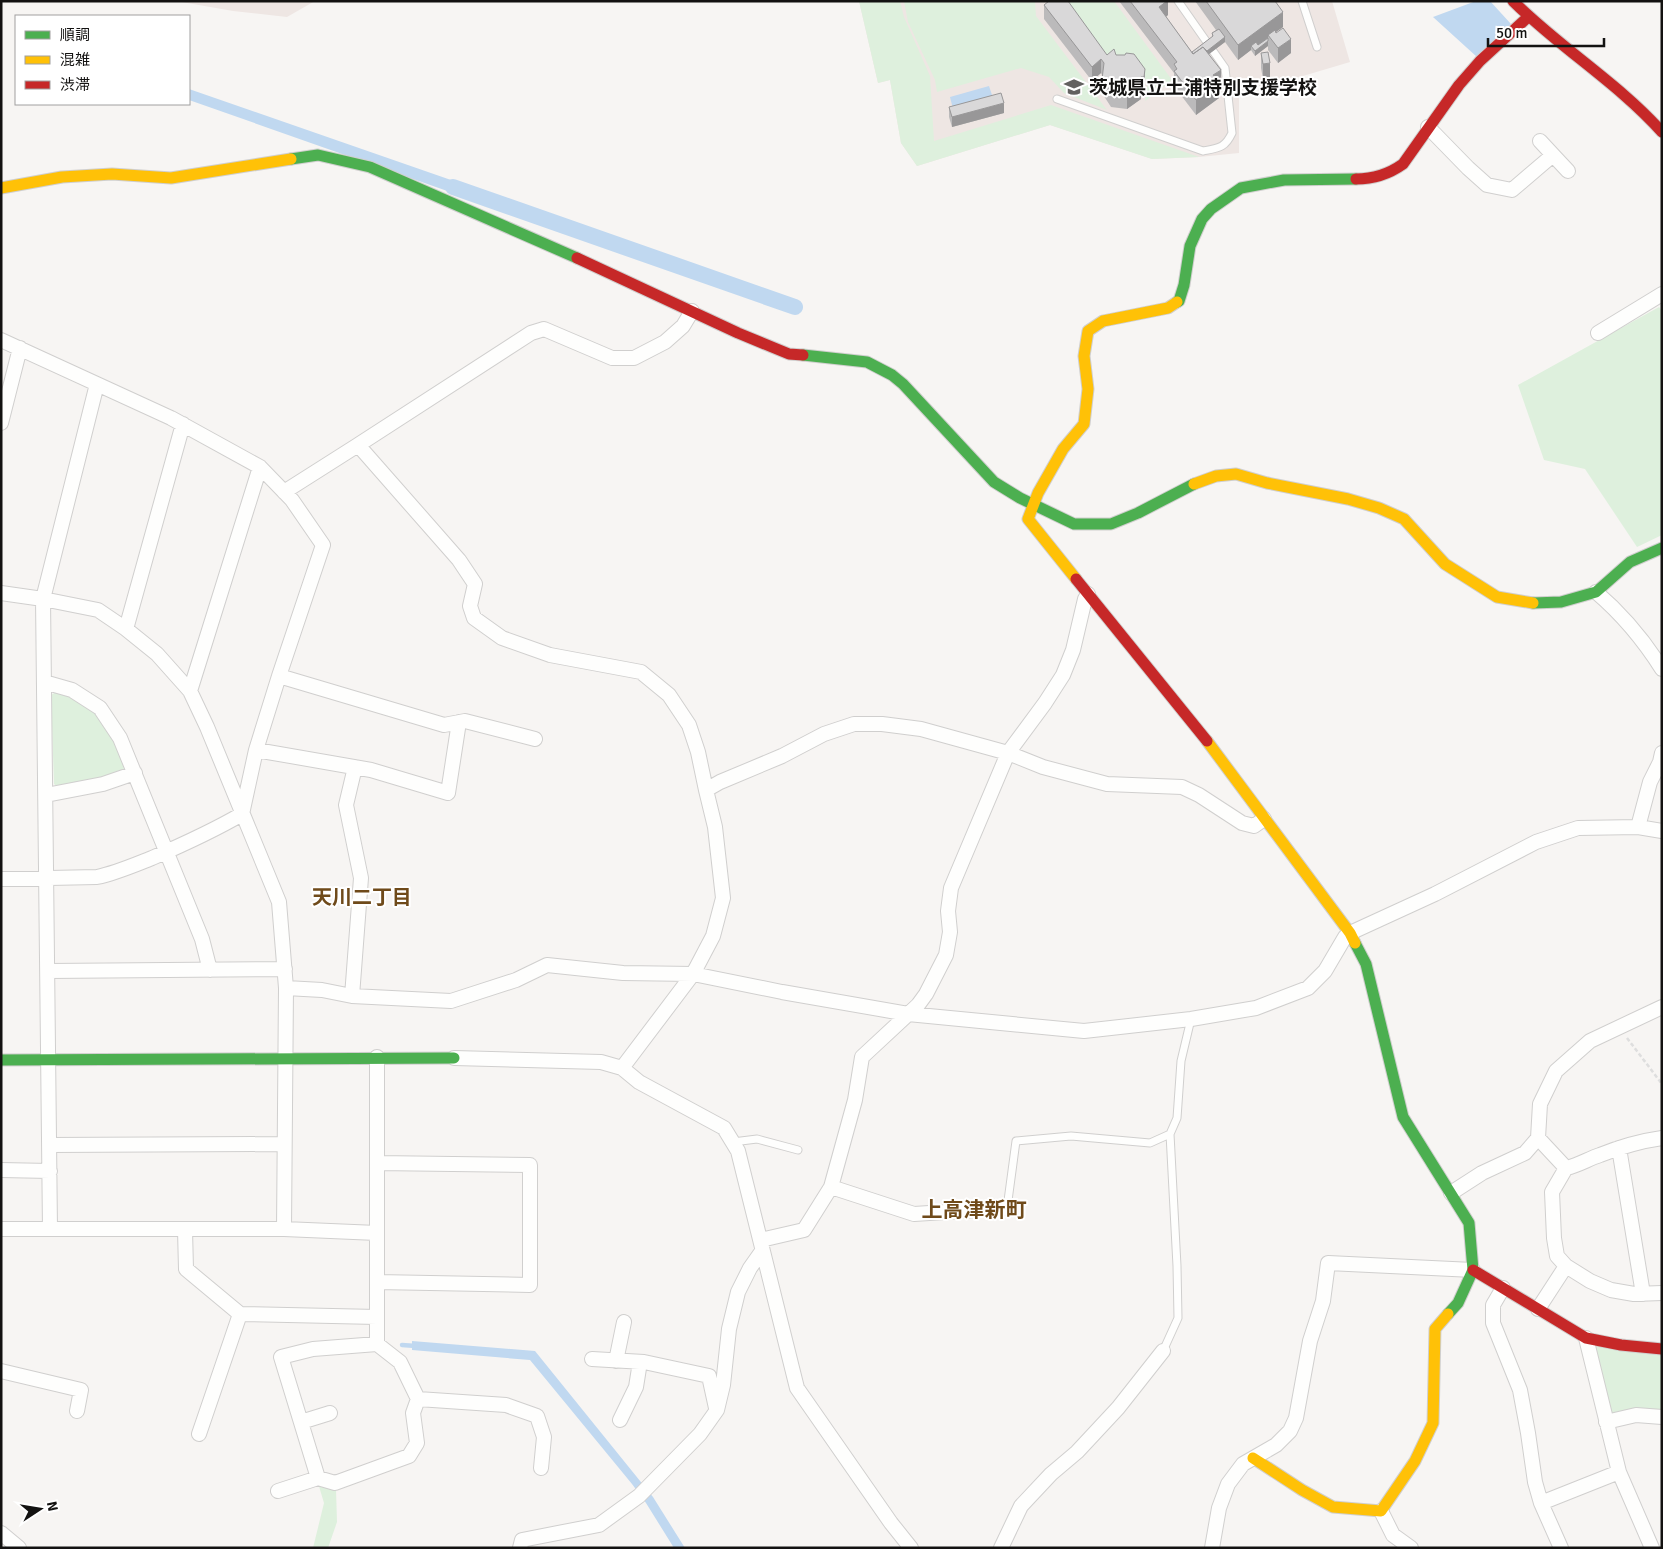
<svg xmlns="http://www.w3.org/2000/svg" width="1663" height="1549" viewBox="0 0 1663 1549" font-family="Signika,'Noto Sans JP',sans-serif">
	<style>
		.built { fill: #eee6e3 }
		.green { fill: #def0dd }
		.water { fill: #c0d8f0 }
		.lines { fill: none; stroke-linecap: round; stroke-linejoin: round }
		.stream { stroke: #c0d8f0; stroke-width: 4.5 }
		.canal { stroke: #c0d8f0; stroke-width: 16 }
		.lane-casing { stroke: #d0cfce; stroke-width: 9 }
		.street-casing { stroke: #d0cfce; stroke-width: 16 }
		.fast-casing { stroke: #d0cfce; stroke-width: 13 }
		.slow-casing { stroke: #d0cfce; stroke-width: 13 }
		.jam-casing { stroke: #d0cfce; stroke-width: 13 }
		.path { stroke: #dedede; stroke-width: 2.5; stroke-dasharray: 4 2.5; stroke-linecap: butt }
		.lane { stroke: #fefefd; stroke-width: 7 }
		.street { stroke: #fefefd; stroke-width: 14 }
		.fast { stroke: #4caf50; stroke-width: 11 }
		.slow { stroke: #ffc107; stroke-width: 11 }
		.jam { stroke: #c62828; stroke-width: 11 }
		.wall { fill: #bbbabb }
		.shaded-wall { fill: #989798 }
		.building { fill: #d9d8d9; stroke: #989798 }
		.labels { text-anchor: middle; stroke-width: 4; stroke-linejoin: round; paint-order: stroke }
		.poi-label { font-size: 19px; font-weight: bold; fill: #131211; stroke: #fff; text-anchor: start }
		.neighbourhood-label { font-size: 20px; font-weight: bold; fill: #6f4a1a; stroke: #fff }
		.quarter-label { font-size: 21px; font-weight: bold; fill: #6f4a1a; stroke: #fff }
	</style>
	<rect width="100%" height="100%" fill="#f7f5f3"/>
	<path class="built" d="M176,1H315L287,17L233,11Z
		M859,1H1332L1350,62L1303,76L1239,91V153L1199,157L1152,159L1050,125L917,166L901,143L890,80L878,83Z"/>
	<path class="green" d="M859,1H900L904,17L930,76L934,141L1051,105L1199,157L1152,159L1050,125L917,166L901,143L890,80L878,83Z
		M904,1H1035L1036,16L1107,110L1064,93L1049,77L1021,68L937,92L935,80L908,22Z
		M1062,1H1114L1172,80L1145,101L1148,83L1135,65L1107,63Z
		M1659,307L1662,311V535L1637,547L1585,469L1544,460L1518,385Z
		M58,691L95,711L123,753L124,771L60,789L54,784L51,695Z
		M1591,1342L1662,1355V1411L1608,1416Z
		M318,1483L336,1489L337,1522L328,1548H313L324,1503Z"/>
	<path class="water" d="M1476,1H1490L1511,24L1477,57L1433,17Z
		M989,86L993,98L953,109L950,97Z
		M189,89L474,188L470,199L189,100Z
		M412,1341L535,1351L653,1497L685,1548H674L646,1503L632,1484L530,1360L412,1350Z"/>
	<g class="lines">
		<path class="stream" d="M402,1345L416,1346"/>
		<path class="canal" d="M453,187L795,307"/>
		<defs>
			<path id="lane" d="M1302,1L1317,47
				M1057,99L1203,151C1219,148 1225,148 1232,133L1225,68L1178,1
				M733,1142L757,1139L798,1150
				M1007,1208L1016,1141L1071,1136L1150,1143L1170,1134L1177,1118L1181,1061L1191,1019
				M1163,1351L1178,1318L1177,1266L1170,1134"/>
			<path id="street" d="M1428,127L1468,168L1487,185L1512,190L1553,155L1568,171
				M1540,141L1553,155
				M1598,333L1662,294
				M1,340L171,418L260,467L292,500L323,545L279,676L256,750L242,814C213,831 182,845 152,858C134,865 116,873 97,877L1,879
				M1,423L20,348
				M358,445L531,333L544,329L612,358H634L665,342L683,326L692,311
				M284,492L358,445L459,560L475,584L470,606L474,618L502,638L550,655L641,672L669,695L689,725L698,752L706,790
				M1596,592C1623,615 1643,639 1662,669
				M1,593L43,599L98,610L126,629L157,654L190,691L207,727L279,902L286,988L284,1229H1
				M126,629L183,424
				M279,676L444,725L465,721L535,739
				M44,682L72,690L100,708L120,738L202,939L210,970
				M190,691L260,467
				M256,750L371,770L448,793L459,722
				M46,795L103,784L135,773
				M1638,827L1650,782L1660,762L1662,753
				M48,971L285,969
				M286,988L322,990L352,996L451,1001L516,980L547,965L623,973L693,974L713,936L723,898L715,827L706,790L720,782L782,756L824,734L854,724H882L921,729L1008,753L1043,767L1107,784L1182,787L1199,795L1242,823L1254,826L1264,819
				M352,996L361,878L346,805L355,767
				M454,1058L601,1062L622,1068L639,1082L724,1128L738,1151L797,1388L891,1523L911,1548
				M622,1068L693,974L782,992L908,1014L1084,1031L1191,1019L1256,1008L1308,988L1325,971L1345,937L1350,933L1435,894L1536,842L1578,828L1638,827L1662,831
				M1538,1138L1566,1168
				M1662,1138C1641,1141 1620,1147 1600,1155C1588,1159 1579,1165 1566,1168L1552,1192L1554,1238L1557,1256L1566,1266L1590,1281L1611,1290L1634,1294L1662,1293
				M49,1145L284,1144
				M1619,1148L1643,1294
				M1,1170L50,1171
				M831,1187L914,1214L1007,1208
				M1451,1193L1482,1173L1525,1153L1538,1138L1540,1104L1556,1071L1590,1041L1662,1007
				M50,1229L43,599L97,384
				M284,1229L377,1233
				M185,1230L186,1269L240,1314L377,1317
				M761,1240L804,1230L831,1187L855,1100L862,1057L918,1005L926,994L946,955L950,932L948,911L951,888L1008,753L1045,703L1063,675L1073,650L1085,599L1088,594
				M377,1282L530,1285V1165L377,1163
				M1503,1288L1493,1305V1323L1520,1390L1528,1433L1535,1482L1541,1503L1561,1548
				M1538,1309L1566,1266
				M1586,1338L1619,1472L1652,1548
				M377,1344V1057
				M592,1359L644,1362L709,1376L716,1408
				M616,1361L624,1322
				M1,1371L81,1390L77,1411
				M418,1399L506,1405L537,1416L544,1437L541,1468
				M620,1420L636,1387L640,1362
				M301,1422L330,1413
				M1606,1422L1636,1415L1662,1417
				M199,1434L240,1314
				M278,1491L318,1478L335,1483L409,1456L417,1443L413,1413L418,1399L400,1362L377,1344L313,1349L281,1357L318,1478
				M1541,1503L1619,1472
				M1381,1511L1393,1535L1411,1548
				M1,1533L19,1548
				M520,1548L522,1540L599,1525L639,1496L700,1434L717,1410L723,1385L729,1329L738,1292L750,1268L762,1251
				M1001,1548L1021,1506L1051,1474L1077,1452L1118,1408L1163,1351
				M1212,1548L1219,1508L1228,1484L1243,1464L1276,1445L1290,1431L1296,1418L1310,1341L1323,1301L1328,1263L1473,1270"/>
			<path id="fast" d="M291,159L318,155L370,167L577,258
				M1177,302L1179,301L1184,285L1190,246L1202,219L1211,209L1241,188L1284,180L1356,179
				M803,355L867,362L892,375L903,384L994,482L1020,498L1074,524H1111L1138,513L1194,484
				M1533,603L1561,602L1596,592L1630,562L1662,548
				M1355,943L1366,964L1403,1117L1469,1223L1473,1270L1458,1303L1448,1314
				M1,1060L454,1058"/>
			<path id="slow" d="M1,188L62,177L112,174L171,178L291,159
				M1194,484L1216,476L1236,474L1267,483L1348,499L1379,508L1404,519L1445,564L1497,597L1533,603
				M1076,579L1028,519L1038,493L1063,449L1084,424L1088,389L1084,356L1088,331L1103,321L1168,308L1177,302
				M1207,741L1350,933L1355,943
				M1253,1458L1302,1490L1333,1507L1381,1511L1415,1461L1433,1423L1435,1329L1448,1314"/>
			<path id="jam" d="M1513,1C1560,48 1617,82 1662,132
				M1356,179C1374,179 1389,174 1403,164L1459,85L1480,61L1528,17
				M577,258L738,333L789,354L803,355
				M1076,579L1207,741
				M1473,1270L1586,1338L1621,1345L1662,1349"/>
		</defs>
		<use href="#lane" class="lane-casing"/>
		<use href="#street" class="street-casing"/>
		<use href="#fast" class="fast-casing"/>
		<use href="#slow" class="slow-casing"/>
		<use href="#jam" class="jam-casing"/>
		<path class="path" d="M1627,1038L1662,1084"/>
		<use href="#lane" class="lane"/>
		<use href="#street" class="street"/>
		<use href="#fast" class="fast"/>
		<use href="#slow" class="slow"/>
		<use href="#jam" class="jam"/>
	</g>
	<path class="wall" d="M1119,1H1168V15L1166,17L1192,52L1212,37V33L1216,30L1195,1H1275L1283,27L1276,32L1291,53L1278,63L1268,50V46L1255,56L1251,50L1238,60L1225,42L1209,54L1221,84L1219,85V98L1196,115L1174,86V73Z
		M1044,5L1107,55H1116L1145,69V83L1144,92H1141V99L1127,109L1111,107L1102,93V75L1101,73L1092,81L1044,19Z
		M1261,53L1270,78L1263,79L1261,68Z
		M949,107L1004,113L952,127L949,117Z"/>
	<path class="shaded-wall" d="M1167,1H1168V15L1159,22V7Z
		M1283,12V27L1269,37L1268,35V38L1254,49L1251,46V50L1238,60V45Z
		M1225,37V42L1192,67V62Z
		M1291,39V53L1278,63V48Z
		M1268,41V46L1255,56V51Z
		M1101,59V73L1092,81V67Z
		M1270,63V78L1263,79V64Z
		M1145,69V83L1144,92V77Z
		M1221,70V84L1219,85V98L1196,115V100L1213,75Z
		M1141,77V99L1127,109V94Z
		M1004,103V113L952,127V117Z"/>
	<path class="building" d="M1049,1H1068L1107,55L1114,49L1116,55H1125L1126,53L1134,54L1145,69L1144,77H1141V85L1127,94L1111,92L1102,79L1104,63L1101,59L1092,67L1044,5Z
		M1130,1H1167L1159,7L1193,54L1203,47L1221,70L1213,75L1219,83L1196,100L1174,71L1177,69L1174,64L1177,62Z
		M1206,1H1275L1283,12L1238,45Z
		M1283,28L1291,39L1278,48L1268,35L1275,30L1276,33Z
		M1219,29L1225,37L1207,51L1203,47L1193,54L1192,52L1213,36L1212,33Z
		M1268,38V41L1255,51L1251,46L1256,42L1258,45Z
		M1268,52L1270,63L1263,64L1261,53Z
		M1001,93L1004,103L952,117L949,107Z"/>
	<defs>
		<symbol id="school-bare" viewBox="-9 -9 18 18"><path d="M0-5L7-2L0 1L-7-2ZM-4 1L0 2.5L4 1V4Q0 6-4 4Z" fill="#636160" stroke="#fff" stroke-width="2.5" paint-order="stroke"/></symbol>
	</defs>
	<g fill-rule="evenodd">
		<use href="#school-bare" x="1060" y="73" width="28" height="28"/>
	</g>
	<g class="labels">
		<g class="poi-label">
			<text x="1089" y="94">茨城県立土浦特別支援学校</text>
		</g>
		<g class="neighbourhood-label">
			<text x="362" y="904">天川二丁目</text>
		</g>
		<g class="quarter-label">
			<text x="974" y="1217">上高津新町</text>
		</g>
	</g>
	<rect width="1663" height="1549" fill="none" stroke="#131211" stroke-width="5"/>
	<rect x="15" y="15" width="175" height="90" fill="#ffffff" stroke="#a1a0a0"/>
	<rect x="25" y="31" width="25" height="8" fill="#4caf50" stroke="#a1a0a0"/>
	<text x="60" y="40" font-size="15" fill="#131211">順調</text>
	<rect x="25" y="56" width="25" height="8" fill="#ffc107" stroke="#a1a0a0"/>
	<text x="60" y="65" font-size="15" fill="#131211">混雑</text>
	<rect x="25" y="81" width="25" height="8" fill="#c62828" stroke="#a1a0a0"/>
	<text x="60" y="90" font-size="15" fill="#131211">渋滞</text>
	<g transform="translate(40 1509) rotate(78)" stroke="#ffffff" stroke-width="4" paint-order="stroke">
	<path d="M0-4L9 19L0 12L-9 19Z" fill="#131211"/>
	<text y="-8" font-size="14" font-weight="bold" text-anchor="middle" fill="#131211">N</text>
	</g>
	<path d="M1488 38v8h116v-8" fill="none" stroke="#131211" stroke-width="2.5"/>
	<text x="1496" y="38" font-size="15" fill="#131211" stroke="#ffffff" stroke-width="4" paint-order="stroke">50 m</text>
</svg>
